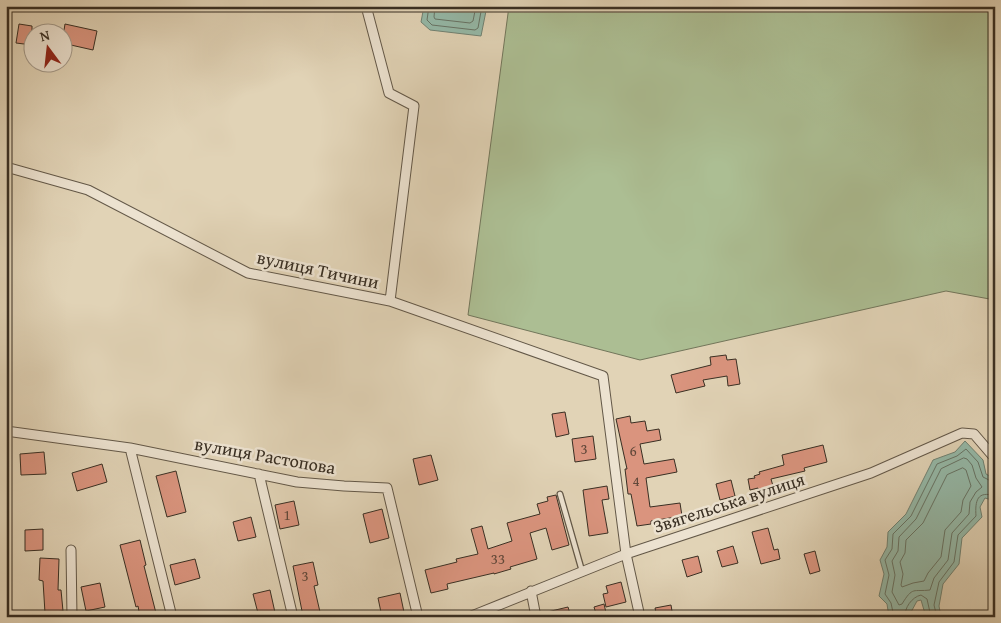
<svg xmlns="http://www.w3.org/2000/svg" width="1001" height="623" viewBox="0 0 1001 623" font-family="'Gentium Book Plus',serif">
	<style>
		.green { fill: #acbe93; stroke: #72765b }
		.water { fill: #95b9a8; stroke: #708273 }
		.lines { fill: none; stroke-linecap: round; stroke-linejoin: round }
		.shore { stroke: #677466; stroke-width: 1 }
		.building { fill: #da947e; stroke: #392f23 }
		.lane-casing { stroke: #635848; stroke-width: 7 }
		.street-casing { stroke: #635848; stroke-width: 11 }
		.lane { stroke: #ece2d0; stroke-width: 4.5 }
		.street { stroke: #ece2d0; stroke-width: 9 }
		.labels { text-anchor: middle; stroke-width: 5; stroke-linejoin: round; paint-order: stroke }
		.number-label { font-size: 15px; fill: #61483a }
		.street-label { font-size: 18px; fill: #392f23; stroke: #ece2d0 }
	</style>
	<rect width="100%" height="100%" fill="#e1d3b6"/>
	<filter id="stains"><feTurbulence type="fractalNoise" baseFrequency=".004" numOctaves="4"/><feColorMatrix values="0 0 0 0 .2 0 0 0 0 .09 0 0 0 0 .02 0 0 0 .5 -.17"/></filter>
	<radialGradient id="worn" r=".72"><stop offset=".6" stop-color="#630" stop-opacity="0"/><stop offset="1" stop-color="#630" stop-opacity=".3"/></radialGradient>
	<path class="green" d="M509,6H995V300L946,291L640,360L468,315Z"/>
	<path class="water" d="M424,6H487L481,36L430,30L421,22Z
		M965,441L983,460L986,474L995,479V501L985,498L980,507L982,517L962,538L959,564L943,584L939,606L941,617H926L921,600L917,601L910,614L911,617H889L887,604L879,596L884,574L880,560L887,547L888,532L906,514L933,460L955,452Z"/>
	<g class="lines">
		<path class="shore" d="M429,6L427,20L432,25L475,30L478,28L482,6
			M435,6L434,17L435,19L470,23L473,21L476,6
			M964,458L967,459L972,465L976,478L982,487L976,492L970,502L969,514L952,533L948,560L934,578L930,590C913,592 913,586 902,604L899,605L892,592L895,575L892,561L898,551L899,537L916,519L941,469Z
			M963,468L966,470L971,486L963,500L961,512L945,530L941,557L928,573L924,581L913,583L902,587L901,585L903,574L900,562L905,553L906,540L923,523L947,475Z
			M894,617L891,603L885,594L889,575L885,560L892,549L893,534L911,516L937,464L957,456L966,449L978,462L983,477L995,483
			M905,617C904,608 912,597 921,595L927,599L931,617
			M937,617L934,605L939,582L954,562L958,535L976,516C975,501 977,490 995,496"/>
	</g>
	<path class="building" d="M19,24L32,26V45L16,43Z
		M65,24L97,31L93,50L62,43Z
		M726,355L727,360L736,359L740,384L728,386L727,376L703,380L705,386L676,393L671,375L711,365L710,357Z
		M565,412L569,434L556,437L552,414Z
		M630,416L631,423L645,421L647,431L659,429L661,440L640,444L644,464L674,459L677,472L646,478L650,507L680,503L682,516L651,521V524L637,526L631,494H628L625,469H627L616,419Z
		M593,436L596,459L575,462L572,439Z
		M823,445L827,462L804,468L805,471L771,479L773,486L758,490V488L750,490L748,479L755,478L754,476L760,474L759,472L784,465L782,455Z
		M44,452L46,474L21,475L20,454Z
		M431,455L438,480L419,485L413,459Z
		M102,464L107,482L77,491L72,473Z
		M176,471L186,512L167,517L156,476Z
		M731,480L735,496L720,500L716,484Z
		M607,486L609,499L602,500L608,533L589,536L583,490Z
		M556,495L569,545L552,550L546,528L530,533L537,559L510,567L511,569L494,574V573L447,584L448,589L431,593L425,570L457,562L456,559L478,554L471,529L482,526L488,549L512,541L507,523L540,514L537,504L548,501L547,497Z
		M294,501L299,525L280,529L275,505Z
		M382,509L389,538L370,543L363,514Z
		M251,517L256,537L238,541L233,522Z
		M768,528L774,550L778,549L780,559L761,564L752,532Z
		M43,529V550L25,551V530Z
		M140,540L146,565L144,566L157,617H140L138,606L136,607L120,545Z
		M733,546L738,563L722,567L717,551Z
		M815,551L820,571L810,574L804,554Z
		M698,556L702,572L687,577L682,560Z
		M40,558L59,559L58,590H61L63,611L45,613L43,581L39,580Z
		M195,559L200,578L175,585L170,565Z
		M313,562L318,585L314,586L320,612L303,616L293,566Z
		M621,582L626,602L606,607L603,594L608,593L606,586Z
		M100,583L105,607L86,611L81,587Z
		M270,590L276,617H259L253,594Z
		M400,593L405,617H382L378,598Z
		M604,604L607,617H597L594,607Z
		M671,605L673,617H657L655,608Z
		M568,607L571,617H544L543,613Z"/>
	<g class="lines">
		<defs>
			<path id="lane" d="M560,494L582,571"/>
			<path id="street" d="M366,6L389,93L414,106L390,301
				M6,167L88,190L248,273L390,301L603,376L626,554L640,617
				M6,431L130,448L297,482L344,486L387,488L418,617
				M130,448L172,617
				M259,474L293,617
				M71,550L72,617
				M531,591L536,617
				M469,617L626,554L871,473L962,433L974,434L992,455"/>
		</defs>
		<use href="#lane" class="lane-casing"/>
		<use href="#street" class="street-casing"/>
		<use href="#lane" class="lane"/>
		<use href="#street" class="street"/>
	</g>
	<g class="labels">
		<g class="number-label">
			<text x="584" y="454">3</text>
			<text x="633" y="456">6</text>
			<text x="636" y="486">4</text>
			<text x="287" y="520">1</text>
			<text x="498" y="564">33</text>
			<text x="305" y="581">3</text>
		</g>
		<g class="street-label">
			<text transform="translate(318 270) rotate(12)" y="6">вулиця Тичини</text>
			<text transform="translate(265 456) rotate(10)" y="6">вулиця Растопова</text>
			<text transform="translate(729 503) rotate(-18)" y="6">Звягельська вулиця</text>
		</g>
	</g>
	<rect width="1001" height="623" fill="none" stroke="#e1d3b6" stroke-width="25"/>
	<rect x="8" y="8" width="986" height="608" fill="none" stroke="#392f23" stroke-width="2.5"/>
	<rect x="12" y="12" width="976" height="598" fill="none" stroke="#392f23"/>
	<g transform="translate(48 48) rotate(345)"><circle r="24" fill="#ece2d0" stroke="#a49a8b"/>
	<path d="M0-4L9 19L0 12L-9 19Z" fill="#8f2418"/>
	<text y="-8" font-size="14" font-weight="bold" text-anchor="middle" fill="#392f23">N</text>
	</g>
	<rect width="100%" height="100%" filter="url(#stains)"/>
	<rect width="100%" height="100%" fill="url(#worn)"/>
</svg>
